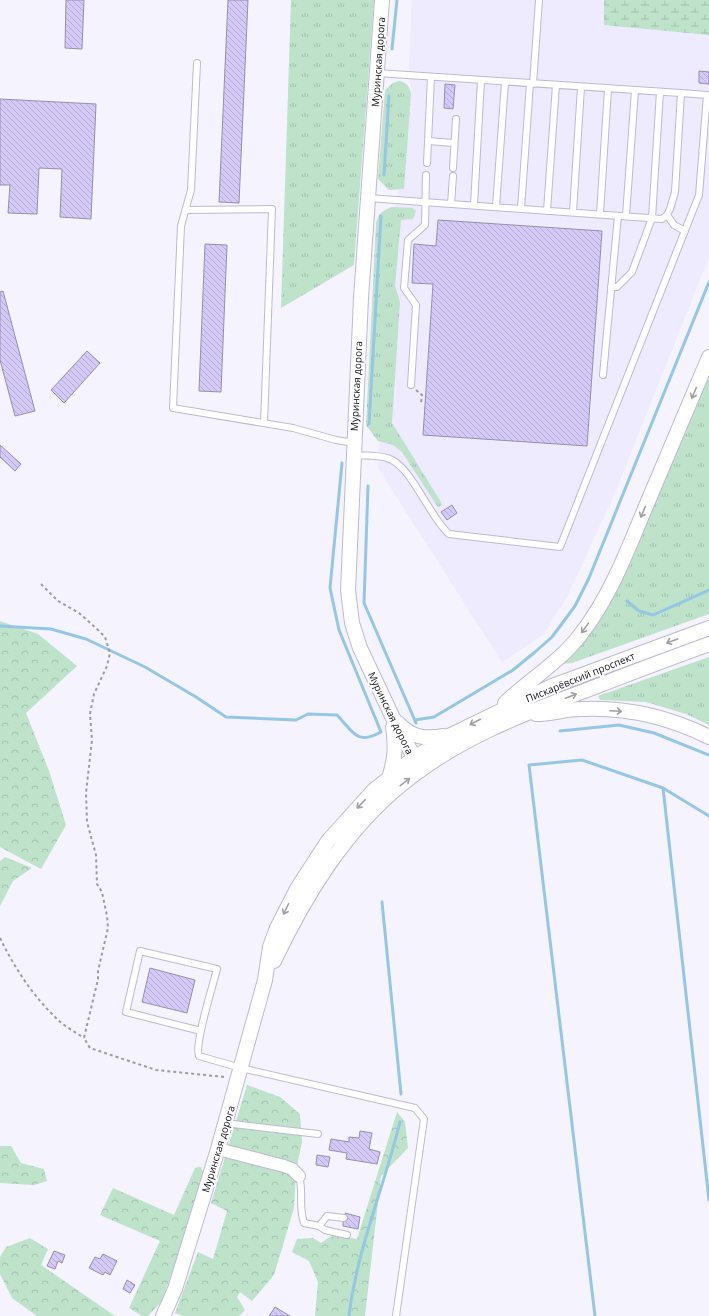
<svg xmlns="http://www.w3.org/2000/svg" width="709" height="1316" viewBox="0 0 709 1316" font-family="'Open Sans',sans-serif">
	<style>
		.built { fill: #eeeaff }
		.grass { fill: url(#grass-tufts) }
		.forest { fill: url(#forest-crowns) }
		.wetland { fill: url(#wetland-marsh) }
		.lines { fill: none; stroke-linecap: round; stroke-linejoin: round }
		.stream { stroke: #95c7e4; stroke-width: 3 }
		.building { fill: url(#building-back-hatch); stroke: #9590a8 }
		.service-casing { stroke: #beb9d2; stroke-width: 8 }
		.minor-casing { stroke: #beb9d2; stroke-width: 14 }
		.tertiary-casing { stroke: #beb9d2; stroke-width: 16 }
		.path { stroke: #9c9aa4; stroke-width: 2; stroke-dasharray: 3 3; stroke-linecap: butt }
		.service { stroke: #fff; stroke-width: 6 }
		.minor { stroke: #fff; stroke-width: 12 }
		.tertiary { stroke: #fff; stroke-width: 14 }
		.oneway { stroke: #a09fa3 }
		.labels { text-anchor: middle; stroke-width: 4; stroke-linejoin: round; paint-order: stroke }
		.street-label { font-size: 10px; fill: #121019; stroke: #fff }
	</style>
	<defs>
		<pattern id="grass-tufts" width="24" height="20" patternUnits="userSpaceOnUse"><rect width="24" height="20" fill="#bee2ca"/><path d="M3 7l-1-3M5 7V3M7 7l1-3M15 17l-1-3M17 17v-4M19 17l1-3" fill="none" stroke="#a2c1ad"/></pattern>
		<pattern id="forest-crowns" width="20" height="18" patternUnits="userSpaceOnUse"><rect width="20" height="18" fill="#bee2ca"/><path d="M2 6a3 3 0 1 1 6 0M12 15a3 3 0 1 1 6 0" fill="none" stroke="#a2c1ad"/></pattern>
		<pattern id="wetland-marsh" width="20" height="14" patternUnits="userSpaceOnUse"><rect width="20" height="14" fill="#bee2ca"/><path d="M1 5h8M5 5V1M11 12h8M15 12V8" fill="none" stroke="#a2c1ad"/></pattern>
		<pattern id="building-back-hatch" width="6" height="6" patternUnits="userSpaceOnUse"><rect width="6" height="6" fill="#d4c9f9"/><path d="M-1 5l2 2M0 0l6 6M5-1l2 2" fill="none" stroke="#b5acd5"/></pattern>
	</defs>
	<rect width="100%" height="100%" fill="#f5f3fe"/>
	<path class="built" d="M412,0H709V257L615,493L568,595L544,634L502,662L378,468L394,211L404,168L411,94L409,67Z"/>
	<path class="grass" d="M291,0H374L354,265L281,308Z
		M399,81C408,83 409,86 411,94L404,189L389,190L378,179L385,90L393,83Z
		M392,207L413,208L416,211L413,219L401,220L395,286L400,302L392,423L441,502L442,505L439,507L437,506L402,452L393,445L378,441L366,425L376,223C379,213 383,210 392,207Z
		M709,369V614L572,663L561,664L601,616Z
		M709,657V725L686,714L646,702L600,700L598,696Z"/>
	<path class="forest" d="M0,621L38,634L77,666L26,713L49,771L66,825L41,869L0,847Z
		M5,857L32,868L13,881L0,906V861Z
		M247,1085L280,1097L300,1114L302,1142L296,1171L294,1208L274,1275L252,1301L240,1292L237,1297L245,1310L239,1316H183L175,1313L198,1252L213,1259L227,1211L211,1203Z
		M397,1112L405,1122L408,1148L381,1176L365,1316H315L318,1282L309,1261L292,1252L297,1239L313,1238L321,1243L331,1236L357,1239Z
		M0,1146H11L21,1163L44,1169L47,1181L34,1185L0,1183Z
		M198,1167H201L203,1172L176,1262L161,1302L148,1316H142L129,1308L160,1241L100,1215L113,1188L174,1215L195,1168Z
		M30,1238L48,1249L41,1265L115,1316H37L12,1298L0,1274V1257L6,1247Z"/>
	<path class="wetland" d="M604,0H709V35L604,25Z"/>
	<g class="lines">
		<path class="stream" d="M392,49L397,0
			M384,175L389,96
			M369,424L381,216
			M368,486L364,603L416,723
			M627,601L639,611L653,615L709,590
			M0,626L51,629L86,639L145,667L196,697L226,717L296,720L308,714L337,715C354,733 357,745 381,732L339,630L330,588L342,463
			M415,720L434,717L513,670L535,652L552,637L575,606L589,578L709,282
			M560,731L619,725L654,733L709,755
			M663,788L709,1200
			M382,902L401,1094
			M349,1316C357,1249 384,1187 400,1122
			M595,1316L529,765L582,760L663,788L709,816"/>
	</g>
	<path class="building" d="M66,0H84L82,49L65,48Z
		M228,0H248L239,203L219,202Z
		M699,71L709,72V84L699,83Z
		M445,84L455,85L453,109L444,108Z
		M0,99L96,104L91,219L60,217L62,169L39,168L37,214L8,213L10,185H0Z
		M438,220L602,231L587,446L423,435L433,284L412,283L414,244L436,246Z
		M205,244L227,245L221,392L199,391Z
		M3,291L35,411L15,416L0,360V292Z
		M87,351L100,363L64,403L51,390Z
		M0,445L21,464L15,471L0,457Z
		M452,505L457,513L447,520L441,512Z
		M150,968L195,980L187,1013L142,1002Z
		M360,1131L372,1133L369,1149L380,1152L377,1164L346,1159L347,1153L329,1150L331,1139L349,1142V1137L359,1138Z
		M317,1155L330,1157L328,1167L316,1165Z
		M345,1213L360,1217L358,1229L343,1226V1222L348,1219Z
		M54,1251L65,1255L62,1263L58,1261L55,1269L47,1266Z
		M103,1254L117,1261L110,1275L105,1272L103,1275L89,1268L95,1257L100,1259Z
		M127,1280L135,1285L130,1293L123,1289Z
		M275,1307L290,1316H269Z"/>
	<g class="lines">
		<defs>
			<path id="service" d="M197,63L191,190L181,226L173,408L293,428L336,440L354,443
				M533,84L539,0
				M428,141L454,143
				M427,163L431,77
				M453,168L456,119
				M368,198L662,219L667,215L670,209L675,192L681,93L377,73
				M451,204L453,176
				M474,205L481,80
				M496,207L505,82
				M521,209L530,83
				M186,210L272,209L264,423
				M547,211L556,85
				M573,212L581,87
				M600,214L608,89
				M667,215L674,225L685,231
				M626,216L635,90
				M611,287H617L632,272L652,218L660,92
				M603,375L618,216
				M411,385L416,305L404,288L408,240L425,225L426,175
				M353,455C364,456 377,455 387,458C411,464 429,517 449,534L560,547L699,195L707,95L681,93
				M201,1031L126,1012L140,951L217,969C213,985 194,1045 199,1056L241,1068L415,1108L424,1119L396,1316
				M225,1123L318,1134
				M299,1176C304,1193 298,1205 304,1223L319,1226L327,1216L344,1218
				M319,1226L325,1230L347,1235"/>
			<path id="minor" d="M218,1149L284,1166L292,1169L299,1176"/>
			<path id="tertiary" d="M382,0L361,298L348,590L352,623L360,648L392,716L421,770
				M505,703C529,680 560,662 581,634C612,594 629,546 649,499C669,452 689,404 709,357
				M536,714C551,714 566,709 581,709C626,707 669,717 709,737
				M398,723C412,738 425,739 444,736
				M389,778C395,760 396,746 393,727
				M274,961C305,896 345,830 402,784C457,739 522,714 587,690C628,674 668,659 709,644
				M163,1316L175,1289L218,1149L265,980L270,947L277,928L298,887L328,841L373,791L414,758L451,735L552,686L709,628"/>
		</defs>
		<use href="#service" class="service-casing"/>
		<use href="#minor" class="minor-casing"/>
		<use href="#tertiary" class="tertiary-casing"/>
		<path class="path" d="M416,390L422,395L421,403
			M41,584L58,601L79,613L98,630L105,637L110,653L107,666L94,694L90,714L92,740L86,793L87,822L96,855L97,884L102,892L107,916L108,928L98,971V979L84,1038L90,1048L156,1070L225,1077
			M0,938C14,967 33,996 56,1018C64,1026 75,1032 84,1038"/>
		<use href="#service" class="service"/>
		<use href="#minor" class="minor"/>
		<use href="#tertiary" class="tertiary"/>
	</g>
	<defs><path id="oneway-shaft" d="M-6 0H5M1.5-3L5.5 0L1.5 3" fill="none" stroke-width="1.6" stroke-linecap="round" stroke-linejoin="round"/></defs>
	<g class="oneway">
		<use href="#oneway-shaft" transform="translate(694 393) rotate(113)"/>
		<use href="#oneway-shaft" transform="translate(643 512) rotate(113)"/>
		<use href="#oneway-shaft" transform="translate(585 628) rotate(126)"/>
		<use href="#oneway-shaft" transform="translate(672 641) rotate(160)"/>
		<use href="#oneway-shaft" transform="translate(571 696) rotate(-21)"/>
		<use href="#oneway-shaft" transform="translate(616 711) rotate(3)"/>
		<use href="#oneway-shaft" transform="translate(475 722) rotate(153)"/>
		<use href="#oneway-shaft" transform="translate(405 782) rotate(-38)"/>
		<use href="#oneway-shaft" transform="translate(361 804) rotate(134)"/>
		<use href="#oneway-shaft" transform="translate(286 909) rotate(116)"/>
	</g>
	<g class="labels">
		<g class="street-label">
			<text transform="translate(378 62) rotate(-86)" y="4">Муринская дорога</text>
			<text transform="translate(356 386) rotate(-87)" y="4">Муринская дорога</text>
			<text transform="translate(580 677) rotate(-22)" y="4">Пискарёвский проспект</text>
			<text transform="translate(391 713) rotate(64)" y="4">Муринская дорога</text>
			<text transform="translate(218 1149) rotate(-73)" y="4">Муринская дорога</text>
		</g>
	</g>
</svg>
